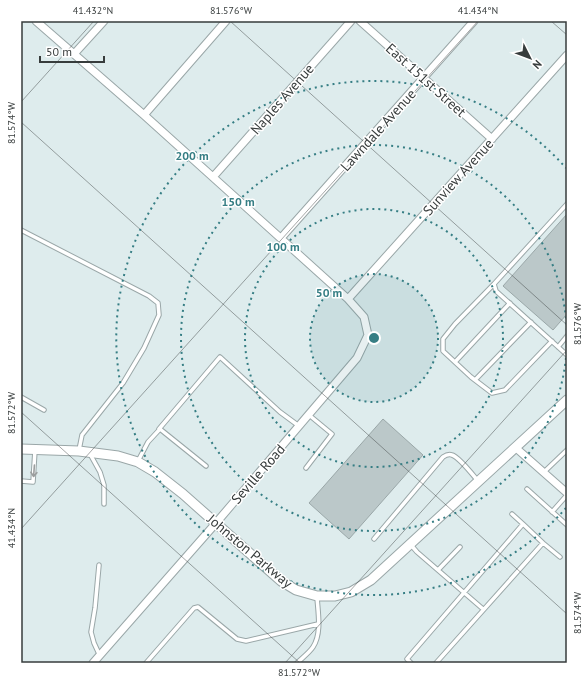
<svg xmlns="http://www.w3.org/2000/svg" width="588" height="684" viewBox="0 0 588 684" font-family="'PT Sans',sans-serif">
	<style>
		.building { fill: #bbc8c9; stroke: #9aa7a8 }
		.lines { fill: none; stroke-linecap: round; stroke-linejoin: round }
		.service-casing { stroke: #9aa7a8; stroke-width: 5.5 }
		.minor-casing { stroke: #9aa7a8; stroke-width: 9 }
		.tertiary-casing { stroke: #9aa7a8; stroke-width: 11 }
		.service { stroke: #fff; stroke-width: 3.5 }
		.minor { stroke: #fff; stroke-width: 7 }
		.tertiary { stroke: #fff; stroke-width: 9 }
		.oneway { stroke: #9b9e9e }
		.ticks { fill: none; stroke: #373c3c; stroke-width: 1; stroke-opacity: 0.45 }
		.ring { fill: none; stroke: #367e84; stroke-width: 2; stroke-dasharray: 2 4 }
		.labels { text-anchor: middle; stroke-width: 3; stroke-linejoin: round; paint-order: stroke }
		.street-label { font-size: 14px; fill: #373c3c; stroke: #fff }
		.centre { fill: #367e84; stroke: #fff; stroke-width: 2 }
		.ring-label { font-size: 12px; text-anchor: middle; font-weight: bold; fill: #367e84; stroke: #fff; stroke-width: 3; stroke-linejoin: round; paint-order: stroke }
		.neatline { fill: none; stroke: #373c3c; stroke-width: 1.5 }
		.ticks-label { font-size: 10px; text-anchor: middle; fill: #373c3c }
	</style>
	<rect width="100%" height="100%" fill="#deeced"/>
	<path class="building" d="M567,214V314L553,330L503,286Z
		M383,419L423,455L349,539L309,503Z"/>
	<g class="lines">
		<defs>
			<path id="service" d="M567,204L494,284L496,291L567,355
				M21,230L149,296L158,303L159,315L144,348L123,383L82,435L79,450
				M494,284L455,324L443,339V351L471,377L492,393L505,390L552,341
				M558,347L567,336
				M455,362L510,303
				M475,380L531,322
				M21,397L44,410
				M159,429L220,357L280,412L299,426
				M90,454L100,472L104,485V504
				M138,461L148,442L160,429L206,466
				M306,468L332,434L309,415
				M544,472L567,450
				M21,481L33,482L35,450
				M527,489L567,525
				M552,512L567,495
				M374,539L443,457C446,455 449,454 452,455C459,457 473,475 478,481
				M543,543L560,557
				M411,545L417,552L483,609
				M99,565L95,608L91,632L94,643L100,656
				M438,570L460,547
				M146,663L194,608L198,607L237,639L246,641L318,624
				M297,663C302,658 309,653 313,647C322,633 318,613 317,597
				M411,663L407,659L523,524L512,514
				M436,663L543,543L523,524"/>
			<path id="minor" d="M36,21L144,115L348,299L364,317L368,335L357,358L216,523L93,663
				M360,21L492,139
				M74,54L104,21
				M144,115L226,21
				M213,177L351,21
				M281,238L474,21
				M348,299L567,55
				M516,448L567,493"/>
			<path id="tertiary" d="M21,449L79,451L118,456L138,462L155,472L183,494L281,581L296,590L317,596H335L351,592L371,580L567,400"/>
		</defs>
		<use href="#service" class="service-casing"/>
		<use href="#minor" class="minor-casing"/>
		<use href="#tertiary" class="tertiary-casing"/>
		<use href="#service" class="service"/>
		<use href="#minor" class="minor"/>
		<use href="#tertiary" class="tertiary"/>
	</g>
	<defs><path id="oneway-shaft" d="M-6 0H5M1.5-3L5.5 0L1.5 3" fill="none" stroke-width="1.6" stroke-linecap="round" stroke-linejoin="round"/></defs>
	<use class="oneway" href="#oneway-shaft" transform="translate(34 471) rotate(94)"/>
	<path class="ticks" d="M230,21L567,325M551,21L567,35M21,102L94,21M21,122L567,614M21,412L300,663M21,529L478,21M285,663L567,350"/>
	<circle cx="374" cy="338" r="64" fill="#367e84" fill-opacity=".12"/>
	<g class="ring">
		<circle cx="374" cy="338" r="64"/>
		<circle cx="374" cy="338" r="129"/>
		<path d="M567 340A193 193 0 1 1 567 336"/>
		<path d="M566 508A257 257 0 1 1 566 168"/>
	</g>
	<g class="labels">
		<g class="street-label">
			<text transform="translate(426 80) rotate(42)" y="5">East 151st Street</text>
			<text transform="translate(282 99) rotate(-49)" y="5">Naples Avenue</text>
			<text transform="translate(378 130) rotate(-48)" y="5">Lawndale Avenue</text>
			<text transform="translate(458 177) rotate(-48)" y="5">Sunview Avenue</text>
			<text transform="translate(258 474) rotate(-49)" y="5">Seville Road</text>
			<text transform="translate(250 551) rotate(40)" y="5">Johnston Parkway</text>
		</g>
	</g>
	<circle cx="374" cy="338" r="6" class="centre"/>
	<g class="ring-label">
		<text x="192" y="160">200 m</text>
		<text x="238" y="206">150 m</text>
		<text x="283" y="251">100 m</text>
		<text x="329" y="297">50 m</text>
	</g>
	<rect width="588" height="684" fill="none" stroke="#ffffff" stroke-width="44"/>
	<g transform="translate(530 58) rotate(132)" stroke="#ffffff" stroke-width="3" paint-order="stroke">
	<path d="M0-3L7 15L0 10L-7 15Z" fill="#373c3c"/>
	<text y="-6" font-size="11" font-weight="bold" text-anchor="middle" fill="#373c3c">N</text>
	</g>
	<path d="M40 56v6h64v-6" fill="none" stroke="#373c3c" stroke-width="2"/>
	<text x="46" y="56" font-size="12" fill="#373c3c" stroke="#ffffff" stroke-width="3" paint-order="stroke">50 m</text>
	<rect x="22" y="22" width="544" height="640" class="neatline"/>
	<g class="ticks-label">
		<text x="93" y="14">41.432°N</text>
		<text x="231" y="14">81.576°W</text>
		<text x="478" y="14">41.434°N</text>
		<text transform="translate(11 123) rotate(-90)" y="4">81.574°W</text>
		<text transform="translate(577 324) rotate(-90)" y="4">81.576°W</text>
		<text transform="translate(11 413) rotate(-90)" y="4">81.572°W</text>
		<text transform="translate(11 528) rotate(-90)" y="4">41.434°N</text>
		<text transform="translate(577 613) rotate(-90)" y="4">81.574°W</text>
		<text x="299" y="676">81.572°W</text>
	</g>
</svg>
